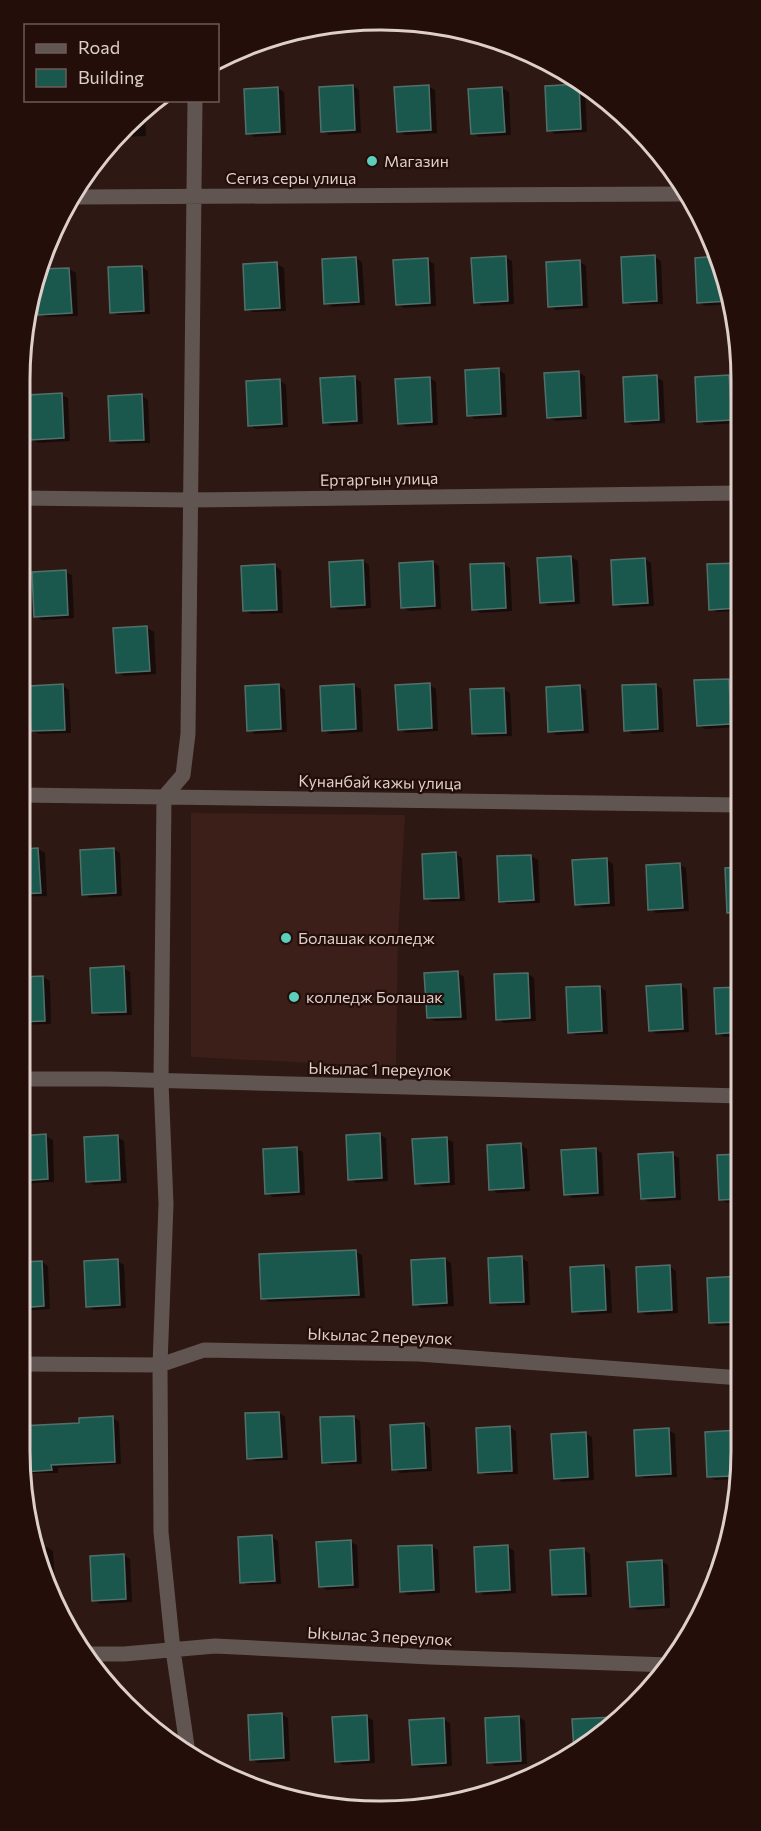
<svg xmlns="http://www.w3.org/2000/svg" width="761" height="1831" viewBox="0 0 761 1831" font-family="Commissioner,sans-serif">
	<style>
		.built { fill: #3b1f18 }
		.shadow { fill: #0007 }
		.building { fill: #1a584e; stroke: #52706a; stroke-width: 1.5 }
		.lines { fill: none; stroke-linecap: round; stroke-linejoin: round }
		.minor { stroke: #615552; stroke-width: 15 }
		.poi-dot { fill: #5bcebc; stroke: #230e0a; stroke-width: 2 }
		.labels { text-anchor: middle; stroke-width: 4.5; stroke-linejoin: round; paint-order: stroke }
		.poi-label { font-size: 16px; fill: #dfcfcb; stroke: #230e0a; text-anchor: start }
		.street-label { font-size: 16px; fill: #dfcfcb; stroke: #230e0a }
		.rim { fill: none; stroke: #dfcfcb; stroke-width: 3 }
	</style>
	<rect width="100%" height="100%" fill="#2d1813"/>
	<path class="built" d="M191,813L405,815L398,936L396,1067L191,1057Z"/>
	<path class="shadow" d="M353,86L359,90L361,133L329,135L323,131Z
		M428,86L435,90L437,133L405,135L398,131Z
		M578,86L585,90L587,132L555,134L549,130Z
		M278,88L284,92L286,135L254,137L248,133Z
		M502,88L509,92L511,135L479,137L472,133L470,90Z
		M145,115L146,136L116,137Z
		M623,117L641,133H630L624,130Z
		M505,257L512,261L514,304L482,306L475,302Z
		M655,257L661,261L663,304L631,305L625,302Z
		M356,258L362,262L365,305L332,307L326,303Z
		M718,258L731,304L705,306L699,302Z
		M427,260L434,264L436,306L404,308L397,304Z
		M580,262L586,266L588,308L556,310L550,306Z
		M277,264L284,268L286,311L253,312L247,309Z
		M142,267L148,271L150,314L118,315L111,312Z
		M69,269L76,273L78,316L46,317L39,314L38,271Z
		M499,370L505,374L507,417L475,419L469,415Z
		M578,372L585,376L587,419L555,421L548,417Z
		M656,377L663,381L665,423L633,425L626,422Z
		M729,377L735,380L738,423L705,425L699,421Z
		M354,378L361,382L363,424L331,426L324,422Z
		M429,378L436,382L438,425L406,427L399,423Z
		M280,381L286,385L288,427L256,429L250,425Z
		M61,395L68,398L70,441L38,443L31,439Z
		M142,396L148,400L150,443L118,444L112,441Z
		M571,557L578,561L580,604L548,606L541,602L539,559Z
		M645,559L651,563L654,606L621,608L615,604Z
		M363,561L369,565L371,608L339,610L333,606Z
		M433,562L439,566L441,609L409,611L403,607Z
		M503,564L510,568L512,611L480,613L473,609Z
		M739,564V611L717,612L711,609L708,566Z
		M275,566L281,570L283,613L251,614L245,611Z
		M65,572L72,575L74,618L42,620L35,616Z
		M147,628L154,632L156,674L124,676L117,672L115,630Z
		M728,680L735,684L737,727L705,729L698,725Z
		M429,685L436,689L438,731L406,733L399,729Z
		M656,685L662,689L664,732L632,734L626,730Z
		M63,686L69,690L71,733L39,734L33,731Z
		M279,686L285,690L287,732L255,734L249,730Z
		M354,686L361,689L363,732L330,734L324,730Z
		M580,687L586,690L589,733L556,735L550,731Z
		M503,689L510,693L512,736L480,737L473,734Z
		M38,849L45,853L47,896L20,897V850Z
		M114,849L120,853L122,896L90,898L83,894Z
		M456,854L462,858L465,901L432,902L426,899Z
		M531,856L538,860L540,903L507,904L501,901Z
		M607,860L613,864L615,906L583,908L576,904Z
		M680,865L686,868L689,911L656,913L650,909Z
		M740,868V916H735L728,912Z
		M123,968L130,972L132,1015L100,1016L93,1012Z
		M458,973L464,977L467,1020L435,1021L428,1018Z
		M528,974L534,978L536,1021L504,1023L498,1019Z
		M43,977L50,981L51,1024L20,1025V978Z
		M680,985L687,989L689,1032L657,1034L650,1030Z
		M600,987L606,991L608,1034L576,1035L570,1032Z
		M740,989V1036L724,1037L717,1033L716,990Z
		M380,1135L386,1138L388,1181L356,1183L350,1179Z
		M46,1136L53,1140L54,1182L22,1184L20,1183V1137Z
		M118,1137L124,1141L127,1183L94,1185L87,1181Z
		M446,1139L453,1142L455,1185L423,1187L416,1183Z
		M521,1145L527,1149L530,1191L497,1193L491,1189Z
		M297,1149L303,1152L305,1195L273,1197L267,1193Z
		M595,1149L602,1153L604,1196L572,1198L565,1194Z
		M672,1154L679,1158L681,1200L649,1202L642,1198Z
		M741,1155V1202L727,1203L720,1199Z
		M356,1252L362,1255L365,1298L269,1302L263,1298Z
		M521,1258L528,1262L530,1305L498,1306L491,1302Z
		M445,1259L451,1263L454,1306L421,1308L415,1304Z
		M117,1261L124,1265L126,1308L94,1310L87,1306Z
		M42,1262L48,1266L50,1309L20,1311V1264Z
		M604,1266L610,1270L612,1313L580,1315L573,1311Z
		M670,1267L676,1271L678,1313L646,1315L639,1311Z
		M741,1278V1325L717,1326L711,1323L709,1279Z
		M279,1413L285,1417L288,1460L255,1461L249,1458Z
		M354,1417L360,1421L362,1464L330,1465L324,1462Z
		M113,1418L119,1422L121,1464L58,1468V1473H23L20,1451V1428L81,1425Z
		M424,1424L430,1428L432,1471L400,1473L394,1469Z
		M509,1427L516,1431L518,1474L486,1475L479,1472Z
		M668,1430L675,1434L677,1477L644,1478L638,1475Z
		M739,1432L741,1433L742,1451L737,1479L715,1480L709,1476Z
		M585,1433L592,1437L594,1480L562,1482L555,1478Z
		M272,1537L278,1541L281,1584L248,1585L242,1582Z
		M350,1542L357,1545L359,1588L327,1590L320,1586Z
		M431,1546L438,1550L440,1593L408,1595L401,1591Z
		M47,1547L53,1551L56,1594L39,1567L36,1548Z
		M508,1547L514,1551L516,1593L484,1595L478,1591Z
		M584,1550L590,1554L592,1597L560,1598L554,1594Z
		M123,1555L130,1559L132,1602L100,1604L93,1600Z
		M661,1561L668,1565L670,1608L638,1610L631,1606Z
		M723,1564L722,1566L709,1591L708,1565Z
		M281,1714L288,1718L290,1761L258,1763L251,1759Z
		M366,1716L373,1720L375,1763L343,1765L336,1761Z
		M519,1717L525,1721L527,1764L495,1766L489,1762Z
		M443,1719L450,1723L452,1766L420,1768L413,1764Z"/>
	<path class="building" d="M579,84L581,129L547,131L545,86Z
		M353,85L355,130L321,132L319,87Z
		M429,85L431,130L397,132L394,87Z
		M278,87L280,132L246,134L244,89Z
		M502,87L505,132L471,134L468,89Z
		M655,255L657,301L623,303L621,257Z
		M506,256L508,301L474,303L471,258Z
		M718,256L730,301L697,303L695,258Z
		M356,257L359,302L324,304L322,259Z
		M428,258L430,303L396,305L393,260Z
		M580,260L582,305L548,307L546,262Z
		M277,262L280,308L245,310L243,264Z
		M142,266L144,311L110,313L108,267Z
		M69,268L72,313L38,315L36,280L38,269Z
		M499,368L501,414L467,416L465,370Z
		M579,371L581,416L547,418L544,373Z
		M657,375L659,420L625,422L623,377Z
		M729,375L732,420L697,422L695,377Z
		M355,376L357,421L323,423L320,378Z
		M430,377L432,422L398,424L395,379Z
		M280,379L282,424L248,426L246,381Z
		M62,393L64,438L30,440L27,395Z
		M142,394L144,440L110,441L108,396Z
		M571,556L574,601L540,603L537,558Z
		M645,558L648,603L613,605L611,560Z
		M363,560L365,605L331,607L329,562Z
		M433,561L435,606L401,608L399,563Z
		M504,563L506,608L472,610L470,564Z
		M739,563V608L709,610L707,564Z
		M275,564L277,610L243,611L241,566Z
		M66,570L68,615L34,617L32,572Z
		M147,626L150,671L116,673L113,628Z
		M729,679L731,724L697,726L694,680Z
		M430,683L432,728L398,730L395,685Z
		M63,684L65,730L31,731L29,686Z
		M279,684L281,729L247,731L245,686Z
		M354,684L356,729L322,731L320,686Z
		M656,684L658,729L624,731L622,685Z
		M580,685L583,730L548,732L546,687Z
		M504,688L506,733L472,734L470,689Z
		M38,848L41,893L20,894V849Z
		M114,848L116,893L82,895L80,850Z
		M456,852L459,898L424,899L422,854Z
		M531,855L534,900L499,902L497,856Z
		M607,858L609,903L575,905L572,860Z
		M680,863L683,908L648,910L646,865Z
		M740,867V912L727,913L725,868Z
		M124,966L126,1012L92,1013L90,968Z
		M458,971L461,1017L427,1018L424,973Z
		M528,973L530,1018L496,1020L494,974Z
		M43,976L45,1021L20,1022V977Z
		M681,984L683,1029L649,1031L646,986Z
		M600,986L602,1031L568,1033L566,987Z
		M740,987V1032L716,1034L714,988Z
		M380,1133L382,1178L348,1180L346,1135Z
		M46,1134L48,1179L20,1181V1136Z
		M118,1135L120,1180L86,1182L84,1137Z
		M447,1137L449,1182L415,1184L412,1139Z
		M521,1143L524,1188L489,1190L487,1145Z
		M297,1147L299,1192L265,1194L263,1149Z
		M596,1148L598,1193L564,1195L561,1150Z
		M673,1152L675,1197L641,1199L638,1154Z
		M741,1154V1199L719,1200L717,1155Z
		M356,1250L359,1295L261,1299L259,1254Z
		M522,1256L524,1302L490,1303L488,1258Z
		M445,1258L447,1303L413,1305L411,1260Z
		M118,1259L120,1305L86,1307L84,1261Z
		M42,1261L44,1306L20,1308V1262Z
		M604,1265L606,1310L572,1312L570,1267Z
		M670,1265L672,1310L638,1312L636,1267Z
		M741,1276V1322L709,1323L707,1278Z
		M279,1412L282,1457L247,1459L245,1413Z
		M113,1416L115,1462L51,1465L52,1470L23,1472L20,1450V1426L79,1423V1418Z
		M354,1416L356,1461L322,1463L320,1417Z
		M424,1423L426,1468L392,1470L390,1425Z
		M510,1426L512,1471L478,1473L476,1428Z
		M669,1428L671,1474L636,1476L634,1430Z
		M739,1430L741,1455L737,1476L707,1477L705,1432Z
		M586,1432L588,1477L554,1479L551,1434Z
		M272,1535L275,1581L240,1583L238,1537Z
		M351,1540L353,1585L319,1587L316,1542Z
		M432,1545L434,1590L400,1592L398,1546Z
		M508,1545L510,1590L476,1592L474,1547Z
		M584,1548L586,1594L552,1595L550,1550Z
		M124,1554L126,1599L92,1601L90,1556Z
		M662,1560L664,1605L630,1607L627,1562Z
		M282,1713L284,1758L250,1760L248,1715Z
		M367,1715L369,1760L335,1762L332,1717Z
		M519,1716L521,1761L487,1763L485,1718Z
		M614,1717L574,1752L572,1719Z
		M444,1718L446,1763L412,1765L409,1720Z"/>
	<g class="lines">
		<path class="minor" d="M77,197L684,194
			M20,498L190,500L739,493
			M20,795L740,805
			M20,1079H108L741,1096
			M20,1364L160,1365L204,1350L419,1354L741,1378
			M89,1654H124L215,1646L430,1657L670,1665
			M188,1753L173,1650L161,1532L160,1365L166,1204L161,1082L164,797L183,775L188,734L195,100"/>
	</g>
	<g class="poi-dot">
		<circle cx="372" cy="161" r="6"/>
		<circle cx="286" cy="938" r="6"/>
		<circle cx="294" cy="997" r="6"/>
	</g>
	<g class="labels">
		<g class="poi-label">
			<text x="384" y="167">Магазин</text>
			<text x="298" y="944">Болашак колледж</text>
			<text x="306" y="1003">колледж Болашак</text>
		</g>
		<g class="street-label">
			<text x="291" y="184">Сегиз серы улица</text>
			<text transform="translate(379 479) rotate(-1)" y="6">Ертаргын улица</text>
			<text transform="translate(380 782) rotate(1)" y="6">Кунанбай кажы улица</text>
			<text transform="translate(380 1069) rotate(1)" y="6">Ыкылас 1 переулок</text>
			<text transform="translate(380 1336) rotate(2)" y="6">Ыкылас 2 переулок</text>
			<text transform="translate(380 1636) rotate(3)" y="6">Ыкылас 3 переулок</text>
		</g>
	</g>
	<path d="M0 0H761V1831H0ZM380 30H381A350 350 0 0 1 731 380V1451A350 350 0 0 1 381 1801H380A350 350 0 0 1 30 1451V380A350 350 0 0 1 380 30Z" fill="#230e0a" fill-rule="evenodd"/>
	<path class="rim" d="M380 30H381A350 350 0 0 1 731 380V1451A350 350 0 0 1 381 1801H380A350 350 0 0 1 30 1451V380A350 350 0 0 1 380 30Z"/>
	<rect x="24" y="24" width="195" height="78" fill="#230e0a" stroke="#6e5b57" stroke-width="1.5"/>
	<rect x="36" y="44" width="30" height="9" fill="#615552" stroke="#6e5b57" stroke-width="1.5"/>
	<text x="78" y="54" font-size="18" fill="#dfcfcb">Road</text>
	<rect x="36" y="69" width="30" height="18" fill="#1a584e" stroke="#6e5b57" stroke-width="1.5"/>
	<text x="78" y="84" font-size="18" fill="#dfcfcb">Building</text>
</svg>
